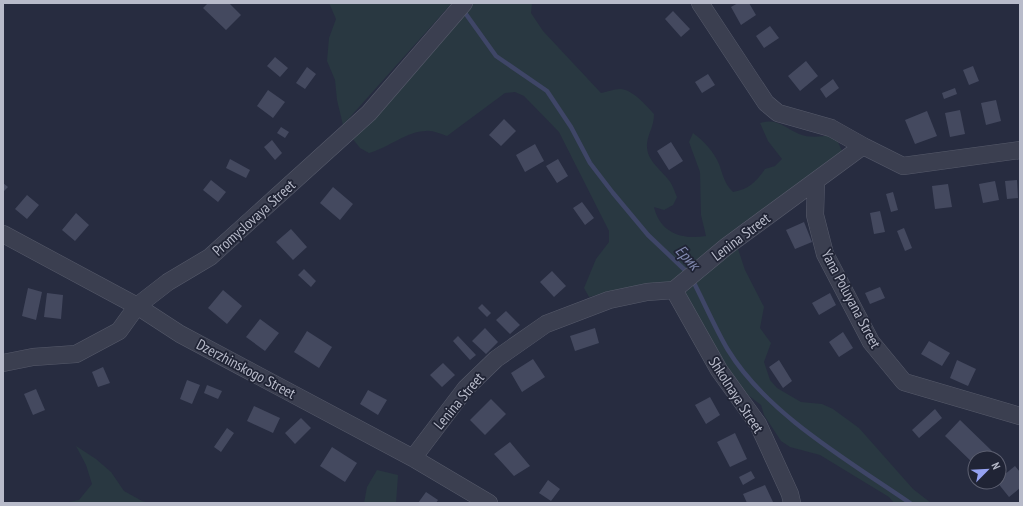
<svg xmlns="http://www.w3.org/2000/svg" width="1023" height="506" viewBox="0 0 1023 506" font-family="'PT Sans Narrow',sans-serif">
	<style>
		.green { fill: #293841 }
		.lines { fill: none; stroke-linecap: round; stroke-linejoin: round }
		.stream { stroke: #3f4667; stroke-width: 4.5 }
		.building { fill: #44495f }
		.minor-casing { stroke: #565a6a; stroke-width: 18 }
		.minor { stroke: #3b3f50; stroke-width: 17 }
		.labels { text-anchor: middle; stroke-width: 3.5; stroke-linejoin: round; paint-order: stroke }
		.street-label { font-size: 15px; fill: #b8bbca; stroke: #202435 }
		.water-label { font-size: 16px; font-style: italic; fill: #828ab0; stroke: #202435 }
	</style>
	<rect width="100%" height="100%" fill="#272c40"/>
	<path class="green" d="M329,3H452L343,125L337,100L335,80L327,61L329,38L336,19Z
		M471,3H532L531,13L543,31L601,93C607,92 614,89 620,89C632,89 647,106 654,114C654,127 648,133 647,144C646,159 658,167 667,178C672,183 674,190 677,197L673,205L664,210L654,207C660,233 682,240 706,236L701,215L700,172L689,142L693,133C704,141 714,152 719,164C723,175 724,183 733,192C749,189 756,182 765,169L775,166L782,159L768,141L760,123C778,118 783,127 799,134C809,138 820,137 831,135L838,142L842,151L836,159L675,285L624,289L589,297L584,288L596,259L609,242V231L559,132L524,96L515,92L505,93L447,136C441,134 432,130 426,131C407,131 388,148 369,153L360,148L352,138Z
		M738,249L745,270L764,307L760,328L771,343L764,362L770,380L777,388L801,402L822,404L833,409L859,428L913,489L931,503H894L889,497L820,455L790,447L781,441L764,415L761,405L744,392L686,306V292L708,267Z
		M76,446L96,459L111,472L124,491L142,501L150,503H65L79,500L92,484L86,465Z
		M377,470L398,475L396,503H364L367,487Z"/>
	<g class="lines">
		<path class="stream" d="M463,10L496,56L547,91L571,127L590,163L613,193L648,235L688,273
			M692,279C704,302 715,328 728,350C767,414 849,461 910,503"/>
	</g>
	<path class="building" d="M208,3H229L241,15L226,30L203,8Z
		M738,3H749L756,15L741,25L731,7Z
		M673,11L690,29L681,37L665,19Z
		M770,26L779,38L764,48L756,36Z
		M275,57L288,68L280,77L267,66Z
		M806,61L818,76L800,91L788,76Z
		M973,66L979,81L969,85L963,70Z
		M307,67L316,74L305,89L296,83Z
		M708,74L715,85L702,93L695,82Z
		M833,79L839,88L826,98L820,89Z
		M955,88L957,94L944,99L942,93Z
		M268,90L285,102L273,118L257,106Z
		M996,100L1001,121L986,125L981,103Z
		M960,110L965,134L950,137L945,113Z
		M927,111L937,136L915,144L905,120Z
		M504,119L516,131L501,146L489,135Z
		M281,127L289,132L285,138L277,133Z
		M272,140L282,153L275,160L264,147Z
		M671,142L683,161L669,170L657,151Z
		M535,144L544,161L525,172L516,155Z
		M230,159L250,170L246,178L226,168Z
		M558,159L568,176L557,183L546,166Z
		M211,180L226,192L218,202L203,190Z
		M1017,180L1018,198L1007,199L1005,181Z
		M995,181L999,200L983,203L979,184Z
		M3,183L8,187L3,192Z
		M948,184L952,207L935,209L932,186Z
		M333,187L353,204L340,220L320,203Z
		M893,192L898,210L891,212L886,194Z
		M27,195L39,205L27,219L15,209Z
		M582,202L594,218L585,225L573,208Z
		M880,211L885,232L874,234L870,213Z
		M76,213L89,225L75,241L62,230Z
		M804,222L812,242L795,249L786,230Z
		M904,228L912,248L905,251L897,231Z
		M291,229L307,247L293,260L276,242Z
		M304,269L316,281L311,287L298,275Z
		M552,271L566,286L554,297L540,282Z
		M880,287L885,298L870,304L865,293Z
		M28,288L42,292L36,320L22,316Z
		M223,290L242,306L227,324L208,308Z
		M47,293L63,295L61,319L44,317Z
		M830,293L836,305L819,315L812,303Z
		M482,304L491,313L487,317L478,308Z
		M506,311L520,325L510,334L496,320Z
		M260,319L279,333L265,351L246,337Z
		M485,328L498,342L486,354L472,341Z
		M595,328L599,343L575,351L570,336Z
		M307,331L332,347L319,368L294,352Z
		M843,332L853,348L839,357L829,342Z
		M458,336L476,355L470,360L453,341Z
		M929,341L950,353L942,366L921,354Z
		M533,359L545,377L522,392L511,373Z
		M779,360L792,381L783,388L769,367Z
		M957,360L976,369L968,386L950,378Z
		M443,363L455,375L442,387L430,375Z
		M103,367L110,383L98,387L92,372Z
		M187,380L200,385L192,404L180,399Z
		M207,385L222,391L218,399L204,393Z
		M36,389L45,410L33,415L24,394Z
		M368,390L387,400L378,415L360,404Z
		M710,397L720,415L706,424L695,405Z
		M491,399L506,414L485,435L470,420Z
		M254,406L280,418L273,433L247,421Z
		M935,409L942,418L919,438L912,430Z
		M301,418L311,428L295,444L285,433Z
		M960,420L992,451L986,458H975V465L945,436Z
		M227,428L234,433L221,452L214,447Z
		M735,433L747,459L730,467L717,442Z
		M510,442L530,466L514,476L494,454Z
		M332,447L357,463L345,482L320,466Z
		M1015,466L1020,472V488L1009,497L997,482H999V479Z
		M751,471L755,478L743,485L739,477Z
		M548,480L560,489L551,501L539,493Z
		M765,485L773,502L747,503L743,494Z
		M426,492L438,500L436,503H418Z"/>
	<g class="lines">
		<defs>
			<path id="minor" d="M700,3L766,103L778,113L831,128L863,146L903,166L1020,150
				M816,182L815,215L825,254L871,342L904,382L1020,416
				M3,234L137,306L180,334L413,458L489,503
				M674,290L719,370L758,424L790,494L792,503
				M3,363L33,357L76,354L119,331L137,306L168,282L210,257L369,113L464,3
				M413,458L466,388L496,359L546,324L609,300L647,292L674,290L727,246L863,146"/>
		</defs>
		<use href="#minor" class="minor-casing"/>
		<use href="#minor" class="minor"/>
	</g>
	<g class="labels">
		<g class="street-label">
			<text transform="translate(254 218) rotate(-42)" y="5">Promyslovaya Street</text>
			<text transform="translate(741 237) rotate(-37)" y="5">Lenina Street</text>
			<text transform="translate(851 299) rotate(62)" y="5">Yana Poluyana Street</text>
			<text transform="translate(246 369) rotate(28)" y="5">Dzerzhinskogo Street</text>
			<text transform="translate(736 395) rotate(57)" y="5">Shkolnaya Street</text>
			<text transform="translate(459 401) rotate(-50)" y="5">Lenina Street</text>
		</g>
		<g class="water-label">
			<text transform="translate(688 257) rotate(47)" y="6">Ерик</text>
		</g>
	</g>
	<rect width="1023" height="506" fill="none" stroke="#b8bbca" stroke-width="8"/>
	<g transform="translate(987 470) rotate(66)"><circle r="19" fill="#202435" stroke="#5d6071"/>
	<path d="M0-3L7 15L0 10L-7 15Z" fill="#95a2f2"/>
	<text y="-6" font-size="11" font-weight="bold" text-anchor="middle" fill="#b8bbca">N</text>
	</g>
</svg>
